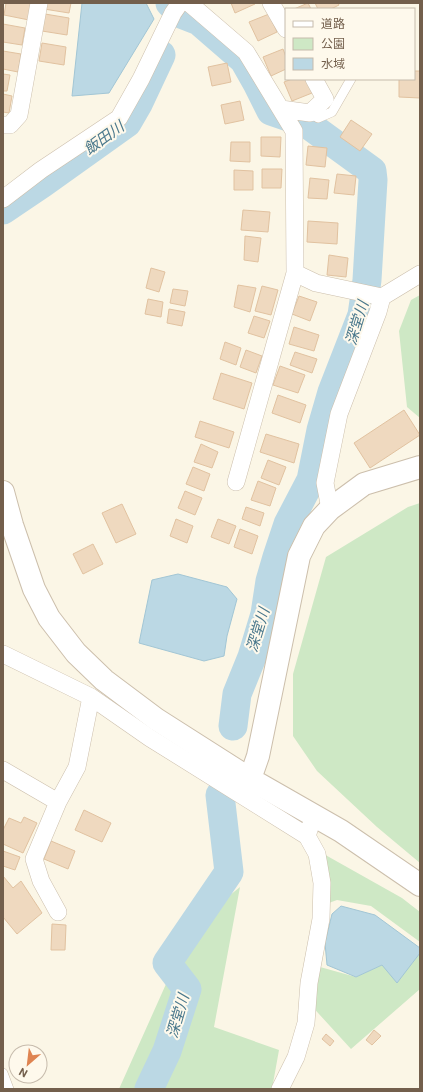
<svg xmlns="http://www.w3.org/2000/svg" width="423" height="1092" viewBox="0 0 423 1092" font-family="Roboto,'Noto Sans JP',sans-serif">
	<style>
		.green { fill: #cee8c5 }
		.water { fill: #bbd8e4; stroke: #a2c6d5 }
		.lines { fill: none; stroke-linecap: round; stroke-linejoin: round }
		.river { stroke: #bbd8e4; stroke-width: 29 }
		.building { fill: #efd9bf; stroke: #e1c2a0 }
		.service-casing { stroke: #ccbfac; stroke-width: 10 }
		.minor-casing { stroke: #ccbfac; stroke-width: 18 }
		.tertiary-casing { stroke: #ccbfac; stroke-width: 24 }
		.service { stroke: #fff; stroke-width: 9 }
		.minor { stroke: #fff; stroke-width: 17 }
		.tertiary { stroke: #fff; stroke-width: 22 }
		.labels { text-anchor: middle; stroke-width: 4; stroke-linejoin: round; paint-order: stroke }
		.water-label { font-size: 15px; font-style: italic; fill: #4a788c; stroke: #fef9ec }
	</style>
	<rect width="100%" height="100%" fill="#fbf6e6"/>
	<path class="green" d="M420,295V418L407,407L399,331L411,300Z
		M420,503V863L377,827L317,771L293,736V674L326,557L408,507Z
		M313,848L402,898L420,912V942L371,906L337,900L326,904Z
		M240,887L214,1027L279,1050L272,1089H119L192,926Z
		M420,953V989L351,1049L308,1002L320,967L356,977L382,965Z"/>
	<path class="water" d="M82,3H146L154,19L109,93L72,96Z
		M178,574L227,587L237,599L227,636L224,656L204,661L139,643L152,580Z
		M341,906L375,915L420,948V953L397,983L382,965L356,977L327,965L325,943L332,914Z"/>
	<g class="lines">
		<path class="river" d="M170,3L181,14L199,21L244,60L257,83L271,111L306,123L372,171L373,180L367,280L362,315L332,392L321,430L311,480L288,524L277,557L270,581L265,614L252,657L237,694L233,726
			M3,210L43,183L127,123L138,104L161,55
			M149,1089L167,1051L187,989L167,963L229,872L220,795"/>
	</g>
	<path class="building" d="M6,3H32L29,20L4,15Z
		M45,3H71L69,13L44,9Z
		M231,3H254L255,4L235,13Z
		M308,3L311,9H294Z
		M315,3H338L339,5L331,9H318Z
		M45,14L69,18L67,35L42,31Z
		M269,14L277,32L258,41L249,22Z
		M3,24L25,28L22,45L3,42Z
		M42,43L66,47L64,65L39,61Z
		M283,49L286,57V69L271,76L263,57Z
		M3,51L21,54L18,72L3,69Z
		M227,63L231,82L212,86L208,67Z
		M414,71H420V98L399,97V79H414Z
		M3,74L10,75L7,91H3Z
		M292,79H306L312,93L292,101L284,82Z
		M3,94L12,96L9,113L3,112Z
		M240,101L244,120L225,124L221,105Z
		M351,120L372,134L360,151L340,137Z
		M261,137H281L280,157L261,156Z
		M231,142H250V162L230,161Z
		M308,146L327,148L325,167L306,165Z
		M262,169H282L281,188H262Z
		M234,170L253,171V190H234Z
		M337,174L356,176L354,195L334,193Z
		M310,178L329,180L327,199L308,198Z
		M243,210L270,212L268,232L241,230Z
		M308,221L338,223L337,244L307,242Z
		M245,236L261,238L258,262L244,260Z
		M329,255L348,258L346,277L327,275Z
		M151,268L165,272L159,292L146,288Z
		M238,285L256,288L250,312L234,307Z
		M262,286L278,290L271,315L255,311Z
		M173,289L188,291L185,306L170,303Z
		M299,296L317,302L310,321L292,314Z
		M148,299L163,302L161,317L145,314Z
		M169,309L185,312L182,326L167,323Z
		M254,316L270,321L264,338L248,333Z
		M294,327L319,335L314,351L289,344Z
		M225,342L241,348L236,365L220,359Z
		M246,350L262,356L256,373L240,367Z
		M295,352L317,359L312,373L290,365Z
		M280,366L305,375L298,393L273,385Z
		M221,373L252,383L244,409L213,399Z
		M278,395L306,405L300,423L272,413Z
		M404,410L420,435L370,468L354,443Z
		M200,421L234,432L229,448L195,437Z
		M266,434L299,444L294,463L260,452Z
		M201,444L218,452L212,468L194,462Z
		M268,460L286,467L279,485L261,478Z
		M193,467L210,474L204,491L186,484Z
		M258,481L276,488L270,506L251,500Z
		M185,491L202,498L195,515L178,508Z
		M122,504L136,534L116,543L102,513Z
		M246,507L264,513L260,526L242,519Z
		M176,519L193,526L187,543L170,536Z
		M218,519L236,526L229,544L211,537Z
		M240,529L258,536L252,554L234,547Z
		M93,544L103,564L83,574L73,554Z
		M84,810L111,823L102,842L75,830Z
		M24,817L37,823L23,853L3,844V830L9,818L21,823Z
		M51,841L75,851L68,869L44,859Z
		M3,851L20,857L15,870L3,866Z
		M3,876L13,888L21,881L42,913L17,934L3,917Z
		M52,924L66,925L65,950H51Z
		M374,1030L381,1036L372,1045L366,1040Z
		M326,1034L334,1041L330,1046L322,1039Z"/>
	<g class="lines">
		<defs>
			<path id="service" d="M310,113L318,118L332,112L351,79
				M3,1073L9,1089"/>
			<path id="minor" d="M189,3L246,52L294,131L295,273L316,283L382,297
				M271,3L286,29
				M281,109L310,113L325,99L314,79
				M3,125H10L19,115L39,3
				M3,199L41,170L119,118L141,79L173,13L180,3
				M236,482L295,273
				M330,509L325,483L339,414L378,312L382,297L420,274
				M3,654L91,697L150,738L307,836
				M3,770L58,802
				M58,912L41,881L34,859L58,802L77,767L91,697
				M280,1089L296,1057L306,1023L309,983L321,919L322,883L317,854L307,836L310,827"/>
			<path id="tertiary" d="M3,492L12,525L34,589L49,618L76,653L104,680L156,719L250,779L341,831L420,885
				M250,779L258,756L299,556L314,526L330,509L364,484L420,467"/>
		</defs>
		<use href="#service" class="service-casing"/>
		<use href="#minor" class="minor-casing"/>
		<use href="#tertiary" class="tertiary-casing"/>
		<use href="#service" class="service"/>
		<use href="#minor" class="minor"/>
		<use href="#tertiary" class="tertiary"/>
	</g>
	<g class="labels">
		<g class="water-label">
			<text transform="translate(104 138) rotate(-36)" y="5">飯田川</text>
			<text transform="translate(357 323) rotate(-73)" y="5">深堂川</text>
			<text transform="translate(258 630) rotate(-73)" y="5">深堂川</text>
			<text transform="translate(178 1016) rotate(-74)" y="5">深堂川</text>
		</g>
	</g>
	<rect width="423" height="1092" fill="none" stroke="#735f4c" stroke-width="8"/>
	<rect x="285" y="8" width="130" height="72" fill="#fef9ec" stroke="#c6bbac"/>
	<rect x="293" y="21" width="20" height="6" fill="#ffffff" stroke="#c6bbac"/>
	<text x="321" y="28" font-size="12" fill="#735f4c">道路</text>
	<rect x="293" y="38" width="20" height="12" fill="#cee8c5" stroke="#c6bbac"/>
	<text x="321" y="48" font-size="12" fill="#735f4c">公園</text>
	<rect x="293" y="58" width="20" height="12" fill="#bbd8e4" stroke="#c6bbac"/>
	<text x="321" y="68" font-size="12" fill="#735f4c">水域</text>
	<g transform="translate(28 1064) rotate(208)"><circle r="19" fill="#fef9ec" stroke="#c6bbac"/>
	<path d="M0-3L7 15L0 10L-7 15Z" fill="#df8451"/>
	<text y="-6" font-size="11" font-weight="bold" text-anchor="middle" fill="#735f4c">N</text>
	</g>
</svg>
